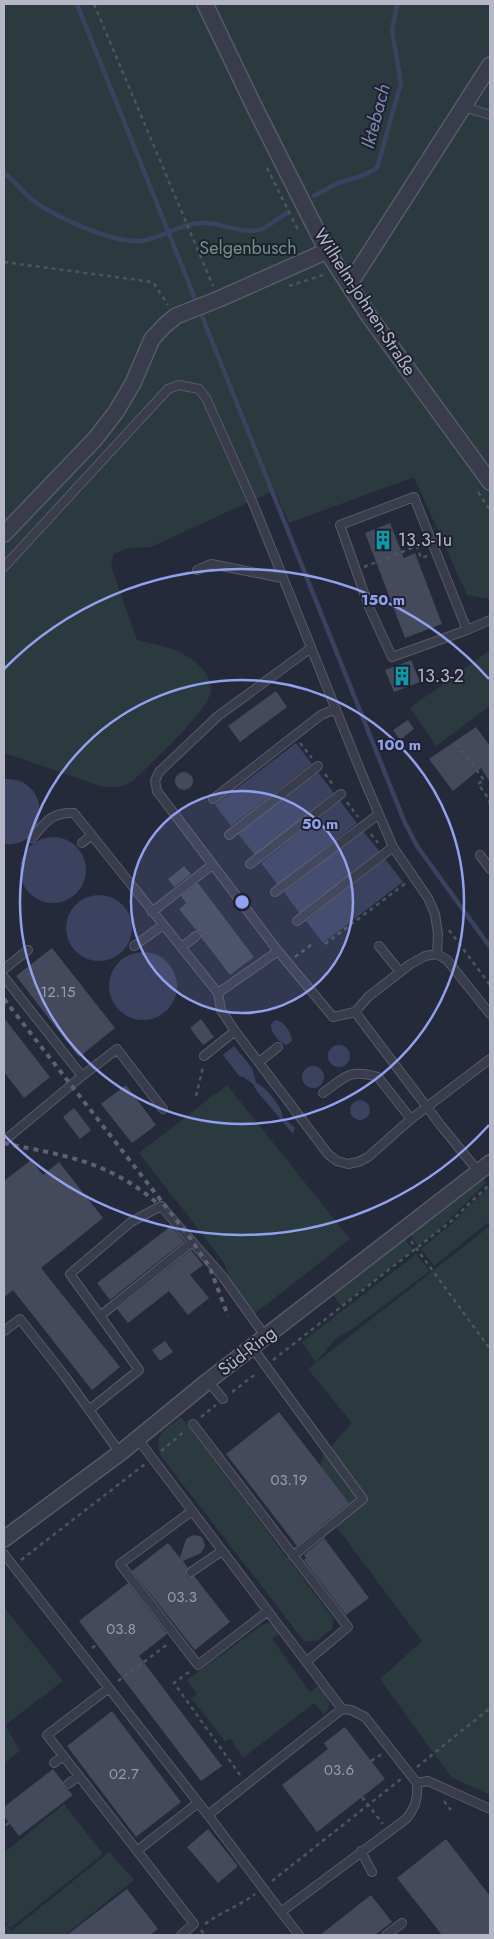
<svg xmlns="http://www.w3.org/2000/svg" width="494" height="1939" viewBox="0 0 494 1939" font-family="Jost,sans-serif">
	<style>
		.green { fill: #2b3a3f }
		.water { fill: #3b4260 }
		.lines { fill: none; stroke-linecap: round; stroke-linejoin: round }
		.stream { stroke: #3b4260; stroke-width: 4.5 }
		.building { fill: #45495c }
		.lane-casing { stroke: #575a69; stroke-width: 10 }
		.street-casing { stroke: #575a69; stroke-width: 18 }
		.path { stroke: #49565c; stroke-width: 2.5; stroke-dasharray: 4 4; stroke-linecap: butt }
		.lane { stroke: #393c4b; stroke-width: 8 }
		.street { stroke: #393c4b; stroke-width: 15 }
		.rail { stroke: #5d6173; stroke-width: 4; stroke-dasharray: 5 5; stroke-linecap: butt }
		.ring { fill: none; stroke: #92a1ee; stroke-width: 2.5 }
		.labels { text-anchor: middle; stroke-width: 4; stroke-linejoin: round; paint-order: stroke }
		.number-label { font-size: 15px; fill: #999cac }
		.park-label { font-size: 18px; fill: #6e9580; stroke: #1e2130 }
		.street-label { font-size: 18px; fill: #b5b7c6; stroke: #1e2130 }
		.poi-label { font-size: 18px; fill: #b5b7c6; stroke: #1e2130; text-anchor: start }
		.water-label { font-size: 19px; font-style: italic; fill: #7f88ab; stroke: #1e2130 }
		.centre { fill: #92a1ee; stroke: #1e2130; stroke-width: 2.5 }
		.ring-label { font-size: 15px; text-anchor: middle; font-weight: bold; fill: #92a1ee; stroke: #1e2130; stroke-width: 4; stroke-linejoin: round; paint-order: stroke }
	</style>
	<rect width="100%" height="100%" fill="#252a3a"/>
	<path class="green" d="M4,4H490V599L467,595L414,477L289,523L275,490L151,547L128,548L114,554L111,566L137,640C152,644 172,647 185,655C197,662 212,675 211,690C211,709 148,766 132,782L120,787H103L8,754H4Z
		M490,650V706L436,746L410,708Z
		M227,1085L350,1239L253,1315L234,1289L223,1261L139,1153Z
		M482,1179L486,1183L436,1232L418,1246L410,1235Z
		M490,1186V1221L434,1266L421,1249L450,1225Z
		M490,1226V1795L451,1777L380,1679L422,1641L330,1518L318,1474L323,1455L352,1423L308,1369Z
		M405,1239L413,1250L341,1306L333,1295Z
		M416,1254L430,1271L352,1329L335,1339L317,1361H315L302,1342Z
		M181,1417L332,1617L333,1621L332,1629L317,1641H304L161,1456C153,1434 165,1430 181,1417Z
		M4,1607L63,1681L5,1725L20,1751L4,1763Z
		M269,1623L276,1626L281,1633L272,1639L310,1692L320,1684C328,1695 334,1703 324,1715L314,1703L243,1758L230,1738L225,1741L191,1698L197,1694L187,1680L262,1625Z
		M64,1804L103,1854L10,1928L4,1920V1853Z
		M109,1852L134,1880L65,1935H4V1923L11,1931Z"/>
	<path class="water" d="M296,743L312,764L231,826L215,805Z
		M318,772L334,793L255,855L238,834Z
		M4,779C53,776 50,849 4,844Z
		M340,801L357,823L278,885L261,863Z
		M363,831L380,852L300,914L284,892Z
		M20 870a33 33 0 1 1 66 0a33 33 0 1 1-66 0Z
		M385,859L403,882L323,943L306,921Z
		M66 928a33 33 0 1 1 66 0a33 33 0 1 1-66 0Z
		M109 986a34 34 0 1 1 68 0a34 34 0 1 1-68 0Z
		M275,1020C284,1021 292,1033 292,1041L287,1045C279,1043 270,1032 271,1024Z
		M328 1056a11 11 0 1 1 22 0a11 11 0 1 1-22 0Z
		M234,1046L252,1068L256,1082C266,1088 282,1106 283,1118L295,1128L293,1134L256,1090L253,1084L242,1076L240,1077L223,1055Z
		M302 1077a11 11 0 1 1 22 0a11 11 0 1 1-22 0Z
		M350 1110a10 10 0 1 1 20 0a10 10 0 1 1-20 0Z"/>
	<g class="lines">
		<path class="stream" d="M77,4L405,823L417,846L490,947
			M4,174C14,178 20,190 29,197C52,216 111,243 141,241C161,239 179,224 199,223C218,221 245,236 262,229C271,225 280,217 288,212
			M314,196L338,183L362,176L377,168L401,83L392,31L397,4"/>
	</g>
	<path class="building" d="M390,523L404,558L415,553L442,624L405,638L365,533Z
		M411,660L420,682L394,692L385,670Z
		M276,691L287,707L240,742L228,726Z
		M408,720L414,729L400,740L393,730Z
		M476,727L490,746V782L481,768L453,791L429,759Z
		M175 781a9 9 0 1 1 18 0a9 9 0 1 1-18 0Z
		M184,866L191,874L174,887L168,879Z
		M198,883L254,957L230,975L201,937V933L196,930L179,909L186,903L181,896Z
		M52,948L115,1028L79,1057L16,976Z
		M4,1018L50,1077L24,1098L4,1072Z
		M201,1019L214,1037L203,1045L190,1028Z
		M126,1085L156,1125L132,1143L101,1104Z
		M74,1108L91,1130L80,1139L63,1117Z
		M31,1160L43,1175L59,1162L103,1218L41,1268L120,1367L92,1390L13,1290L4,1297V1181Z
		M171,1226L184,1241L110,1300L97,1283Z
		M191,1250L203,1265L190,1275L209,1298L188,1315L169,1291L128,1323L117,1309Z
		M165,1341L173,1352L160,1361L152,1350Z
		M279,1412L349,1503L297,1546L226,1454Z
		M193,1535L200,1536L203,1539L205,1546L201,1553L183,1561L188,1568L186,1575L189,1577L194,1576L230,1622L195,1650L132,1571L168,1543L180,1558L186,1539Z
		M324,1538L369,1598L346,1615L304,1560L306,1558L304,1555Z
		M128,1583L167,1634L139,1656L222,1766L201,1781L79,1621Z
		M112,1711L181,1802L136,1837L67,1746Z
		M345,1727L385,1779L317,1832L282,1785L328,1749L324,1743Z
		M53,1769L63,1782L64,1788L68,1790L73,1795L19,1836L4,1816V1807Z
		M208,1829L238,1866L218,1883L187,1847Z
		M446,1839L490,1896V1935H442L397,1878Z
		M127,1889L158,1929L150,1935H67Z
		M371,1895L392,1922L375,1935H320Z"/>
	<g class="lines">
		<defs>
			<path id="lane" d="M464,107L490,115
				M4,567L168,389L179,385L199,389L206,398L253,503L363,777L393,847L428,898L435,914L438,934L437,954
				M197,570L211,564L282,578
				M467,630L414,497L340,525L369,607L392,657L467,630L490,620
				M311,648L218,716L159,772L155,781L157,791L278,951L333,1017L355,1012L368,997L409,965L425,956L437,954L447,960L490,1014
				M213,799L321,715L336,709
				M229,835L318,766
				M32,838C46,822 51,812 74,813L218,993L221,1010L235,1031L328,1154L337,1161L348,1164L358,1162L368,1157L411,1119L490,1059
				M82,843L92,835
				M480,855L490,869
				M250,864L341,794
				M275,892L379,814
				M152,912L212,865
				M297,921L393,847
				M134,946L163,925
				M379,946L400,972
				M182,947L196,936
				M4,969L28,950
				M4,977L82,1076L4,1141
				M218,993L278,951
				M355,1012L442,1127L478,1171
				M204,1056L235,1031
				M259,1062L278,1047
				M82,1076L117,1049L163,1109
				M323,1093C346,1076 349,1069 378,1077L411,1119
				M100,1316L192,1242
				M4,1331L20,1319L64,1375L120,1453
				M252,1347L363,1499L293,1556
				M208,1381L223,1399
				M89,1410L139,1370L70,1274L131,1222L161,1206L223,1277L265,1336
				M193,1424L348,1627L306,1662
				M137,1438L342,1709L351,1710L365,1717L417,1783C418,1798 416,1807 406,1819L281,1912L208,1815L342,1709
				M192,1511L120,1564L198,1665L268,1611
				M4,1554L208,1815
				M191,1572L222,1551
				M109,1688L47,1735L194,1924L181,1935
				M54,1763L63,1756
				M417,1783L428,1781L490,1809
				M68,1784L79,1776
				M138,1850L198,1803
				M361,1851L372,1872
				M281,1912L299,1935
				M386,1935L402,1923"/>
			<path id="street" d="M205,4L254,106L327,251L369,316L490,482
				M349,285L490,65
				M4,534L95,439L116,412L133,383L152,339L164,326L176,316L219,299L327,251
				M4,1539L120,1453L208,1381L490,1163"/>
		</defs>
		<use href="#lane" class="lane-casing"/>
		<use href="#street" class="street-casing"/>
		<path class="path" d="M94,4L213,286
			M267,168L299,232
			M4,262L153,282L168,305
			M289,286L323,275
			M478,492L490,510
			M364,567L417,546L421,558L427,556
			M300,743L312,758
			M457,744L484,780L478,784L489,799L490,805
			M325,774L334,786
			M347,802L358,817
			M371,834L378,843
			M449,930L490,985
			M325,944L406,883
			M295,957L311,945
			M196,1096L203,1067
			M411,1241L490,1349
			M273,1360L450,1222L490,1184
			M232,1392L257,1373
			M201,1417L216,1405
			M161,1451L185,1431
			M21,1560L145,1464
			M92,1648L98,1644
			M189,1672L174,1683L240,1775
			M118,1681L168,1644
			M371,1761L382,1754
			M417,1767L490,1708
			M362,1797L383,1824
			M444,1801L451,1810
			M6,1825L9,1823
			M272,1881L401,1779
			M205,1924C221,1912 239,1906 255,1894
			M201,1930L205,1935"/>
		<use href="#lane" class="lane"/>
		<use href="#street" class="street"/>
		<path class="rail" d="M4,999L191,1239L210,1268L228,1316
			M4,1143C25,1148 47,1151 68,1157C101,1165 132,1181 157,1203"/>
	</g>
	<circle cx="242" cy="902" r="111" fill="#92a1ee" fill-opacity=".12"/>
	<g class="ring">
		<circle cx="242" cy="902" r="111"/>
		<circle cx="242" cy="902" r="222"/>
		<path d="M489 1125A333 333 0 0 1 4 1135M4 669A333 333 0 0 1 489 679"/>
	</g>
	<defs>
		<symbol id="building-bare" viewBox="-9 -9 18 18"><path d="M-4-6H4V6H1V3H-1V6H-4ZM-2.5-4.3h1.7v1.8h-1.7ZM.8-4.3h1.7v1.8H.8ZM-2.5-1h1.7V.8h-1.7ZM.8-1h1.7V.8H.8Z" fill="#0f9aa8" stroke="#1e2130" stroke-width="2.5" paint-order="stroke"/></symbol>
	</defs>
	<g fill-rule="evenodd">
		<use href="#building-bare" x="369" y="526" width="28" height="28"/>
		<use href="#building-bare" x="388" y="662" width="28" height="28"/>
	</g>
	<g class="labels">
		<g class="number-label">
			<text x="58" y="997">12.15</text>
			<text x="289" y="1485">03.19</text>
			<text x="182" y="1602">03.3</text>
			<text x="121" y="1634">03.8</text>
			<text x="339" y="1775">03.6</text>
			<text x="124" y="1779">02.7</text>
		</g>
		<g class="park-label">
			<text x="248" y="254">Selgenbusch</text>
		</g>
		<g class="street-label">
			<text transform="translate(365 302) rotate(57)" y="6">Wilhelm-Johnen-Straße</text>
			<text transform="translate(247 1351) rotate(-38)" y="6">Süd-Ring</text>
		</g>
		<g class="poi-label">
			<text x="398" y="546">13.3-1u</text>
			<text x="417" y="682">13.3-2</text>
		</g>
		<g class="water-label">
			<text transform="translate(375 116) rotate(-75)" y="7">Iktebach</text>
		</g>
	</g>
	<circle cx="242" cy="902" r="8" class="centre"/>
	<g class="ring-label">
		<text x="383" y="605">150 m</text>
		<text x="399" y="750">100 m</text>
		<text x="320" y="829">50 m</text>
	</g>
	<rect width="494" height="1939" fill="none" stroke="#b5b7c6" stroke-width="10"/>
</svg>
